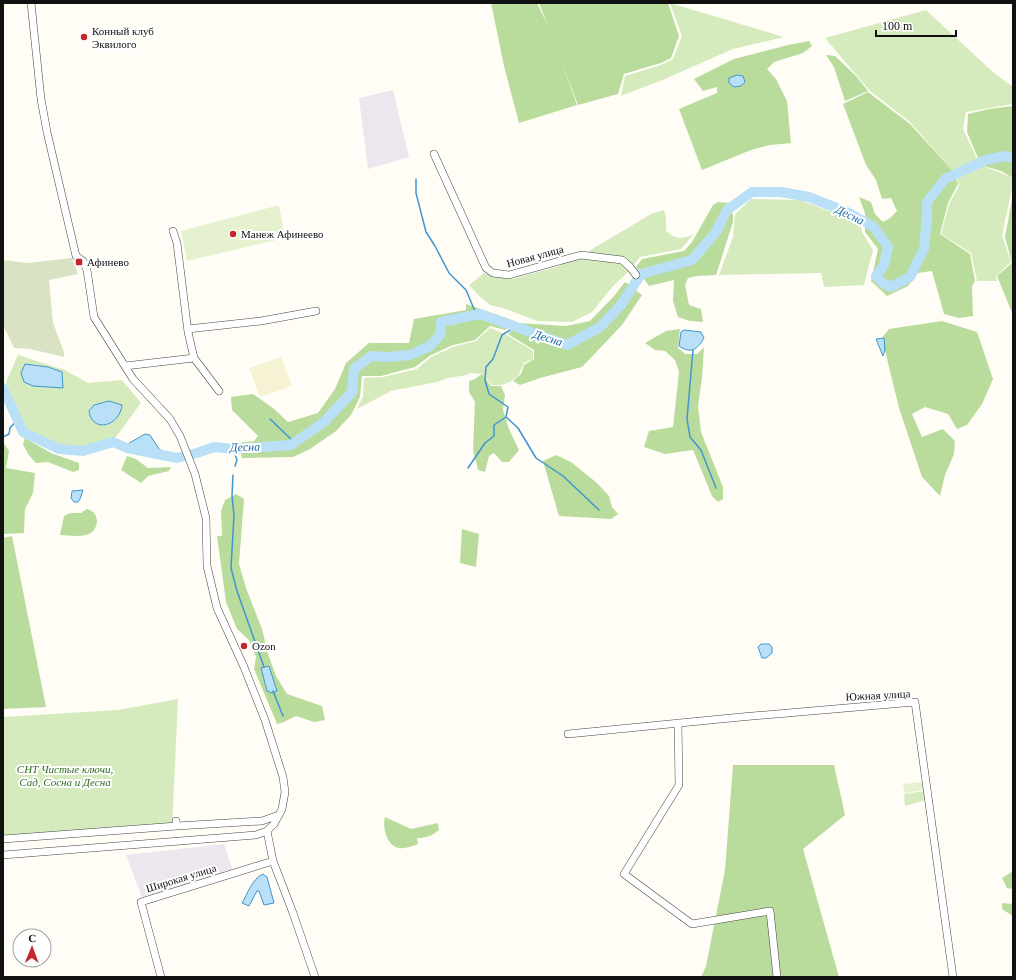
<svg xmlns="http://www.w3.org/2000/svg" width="1016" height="980" viewBox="0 0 1016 980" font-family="'Times New Roman',serif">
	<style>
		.industrial { fill: #eee6ef }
		.farmland { fill: #f6f3d4 }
		.green { fill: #d5ebbd }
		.forest { fill: #b9dc9c }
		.cemetery { fill: #d9e3c4 }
		.pitch { fill: #e6f2cf }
		.water { fill: #b9e0f7; stroke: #3f96cf }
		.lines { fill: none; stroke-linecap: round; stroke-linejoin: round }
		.stream { stroke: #3f96cf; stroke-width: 1.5 }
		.river { stroke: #b9e0f7; stroke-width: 10 }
		.minor-casing { stroke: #444; stroke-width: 8 }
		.minor { stroke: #fff; stroke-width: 7 }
		.poi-dot { fill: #c4262e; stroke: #fff; stroke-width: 1.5 }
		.labels { text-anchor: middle; stroke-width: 4; stroke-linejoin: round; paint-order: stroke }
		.poi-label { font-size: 11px; fill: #111; stroke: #fff; text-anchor: start }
		.street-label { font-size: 11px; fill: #111; stroke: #fff }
		.park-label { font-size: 11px; font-style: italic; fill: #2f6b1f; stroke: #fff }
		.water-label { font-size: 12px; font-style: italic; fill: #1768a6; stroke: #fff }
	</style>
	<rect width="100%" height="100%" fill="#fffdf5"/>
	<path class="industrial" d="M393,90L409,157L368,169L359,98Z
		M224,844L233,871L142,897L126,855Z"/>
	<path class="farmland" d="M281,357L292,386L260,397L249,368Z"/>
	<path class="green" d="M670,3L784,37L733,49L660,81L621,96L625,76L661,65L673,59L682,36Z
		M926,10L994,73L1013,87V104L966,112L963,129L978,161L953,171L910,122L870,91L825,38Z
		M981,165L1013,178V184L1002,235L1011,262L996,276L997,281H977L971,253L941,234L949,204L959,186L956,177Z
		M751,199L800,200L860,223L862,232L873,250L864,285L824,287L821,273L719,275L733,237L735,214Z
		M664,210L666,218V231C676,239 682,240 694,234L681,249L640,257L628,272L613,286L592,312L572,322L537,321L506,309L490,305L477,294L469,285L484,273L495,277L512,279L556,267L574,260L651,214Z
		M490,328L507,335L533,351V359L524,363L518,376L510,382L501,385H492L482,374L470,373L467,375L448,378L437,382L391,391L357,409L363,396L364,378L383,377L417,369L431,357L453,347L476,341Z
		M18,355L65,370L88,383L122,380L141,403L116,437L82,448L59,446L25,430L6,382Z
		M178,699L172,829L3,842V717L118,710Z
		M925,791L926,800L905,806L904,794Z"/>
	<path class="forest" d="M491,3H537L547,24L539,3H668L679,36L671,58L661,63L624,74L618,94L578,105L562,63L577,105L519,123L504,66Z
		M809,41L812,46L803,53L774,62L767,69L776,79L787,101L791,143L770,145L751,150L702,170L679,109L717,93V87L703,91L694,79L734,59L788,45Z
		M826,55L835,56L856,76L868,91L845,101L834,67Z
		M868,92L910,124L952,170L958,184L948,203L940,234L970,254L975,281L972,286L973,316L959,318L944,314L932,271L918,273L908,286L887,296L871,281L878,249L865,232V213L859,197L871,202L875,214L883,222L890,218L897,211L891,198L882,199L876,180L866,165L843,104Z
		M1013,106V178L1001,171L981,165L967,132L968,114L989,109Z
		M1013,194V315L997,276L1012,263L1005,237Z
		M718,202L729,203L733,215V222L716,275L697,276L688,278L685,285L689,305L701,309L703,322L690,321L678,317L673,301L674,280L649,286L636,267L642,259L684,251L692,242L713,205Z
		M625,282L642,295L622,325L582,367L540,378L520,385L513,381L521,374L524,365L534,359V350L508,334L520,323L566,326L590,321L614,296Z
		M466,304L515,321L505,330L490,326L475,340L453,345L431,355L415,367L381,376H362L360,397L351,415L336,431L310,449L293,457L242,458L238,443L254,441L258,436L232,410L231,397L253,394L273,408L288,422L318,413L335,389L346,363L369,343H409L414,319L466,310Z
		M942,321L977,332L993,379L982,404L967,425L957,429L948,414L925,407L912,414L922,437L943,429L955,441L954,454L945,475L940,496L922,477L899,408L882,338L889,329Z
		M680,329L678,348L685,354H697L704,347L702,378L698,406L701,432L723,487V499L718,502L712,496L693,450L665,454L644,447L649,431L673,427L679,372L675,360L665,351L655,350L645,343L666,331Z
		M482,374L491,386H501L505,395L503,410L509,429L519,450L509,462H502L494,453L489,456L485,472L478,470L473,450L475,402L469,392V381L475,379Z
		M25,438L51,453L79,463V470L73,472L48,462L36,463L28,454L23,444Z
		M3,442L9,451L6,468L35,473L33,493L25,509L24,533L3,534Z
		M556,455L571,462L597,483L609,496L612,507L618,514L611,519L559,516L543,461Z
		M127,456L136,459L148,468L171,467L169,471L148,476L141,483L121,470Z
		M236,494L244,499L239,564L246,588L262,629L268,654L276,676L287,694L322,706L325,720L314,722L296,716L284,722L277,724L254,669L256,657L249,640L237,629L226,602L217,536H222L221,511L225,500Z
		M87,509C89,510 91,510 93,512C101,519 96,533 86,535C78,537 68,535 60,535L64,516L70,513H81Z
		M462,529L479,534L476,567L460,563Z
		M12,536L46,707L3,709V538Z
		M733,765H834L845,815L803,849L839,977H701L706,966L725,870Z
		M385,817L411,829L438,823L439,830C432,836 426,838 417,838L418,844C412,846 405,849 399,848C387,846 382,827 385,817Z
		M1013,871V889L1007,888L1002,878Z
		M1002,903L1013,904V916L1002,909Z"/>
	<path class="cemetery" d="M72,258L78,274L49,280L53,323L64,352V357L30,349L14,348L3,325V260L27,263Z"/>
	<path class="pitch" d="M279,205L285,238L187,261L181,231Z
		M923,782L924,790L905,793L903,784Z"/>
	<path class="water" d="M737,75L743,76L745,82L741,86L734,87L729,83V78Z
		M684,330L701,332L704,338C697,350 691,354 679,346L681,332Z
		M884,338L885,350L883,356L876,339Z
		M25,364L48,367L62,372L63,388L33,386L24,382L21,373Z
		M109,401L122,405C120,426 92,434 89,411L94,405Z
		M145,434L150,435L159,449L172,457L124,446Z
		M83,490L80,499L78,502H74L71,498L72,491Z
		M761,644H769L772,647V653L766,658H762L758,647Z
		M269,666L277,691L272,693L267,691L261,668Z
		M263,874L267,877L274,903L264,905L259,891H257L249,906L242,903C248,893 252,879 263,874Z"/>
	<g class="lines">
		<path class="stream" d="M416,179V193L426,232L435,246L449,273L466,290L477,316
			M693,350L687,419L690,437L701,450L716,488
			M506,417L518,428L536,458L563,476L599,510
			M270,419L294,442
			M3,437L9,434L10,428L17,420
			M233,449L237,460L235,466
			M468,468L485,443L494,436V425L506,417L508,407L489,394L485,380L486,367L493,359L502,335L515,327
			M233,475L232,496L234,515L231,568L237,591L264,667
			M273,691L283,716"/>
		<path class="river" d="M3,388L23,432L59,449L83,451L113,442L127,448L177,458L197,453L214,447L233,449L291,445L324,422L352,392L354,369L371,356L388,357L410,355L430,346L440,335L441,322L480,314L567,345L600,327L621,305L641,274L692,260L716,232L727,210L752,192H781L809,197L849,213L874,227L888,247L884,265L876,276L883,283L891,287L910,277L924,249L927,217V202L945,179L986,160L1005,156L1013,158"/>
		<defs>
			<path id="minor" d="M434,154L486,268L493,273L509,275L581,255L622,260L630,267L636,275
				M173,231L177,243L188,332L194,358
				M188,329L261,321L316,311
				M125,366L194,358L219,391
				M678,723L679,785L624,874L692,924L770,911L777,977
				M568,734L741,717L915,702L953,977
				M176,821L177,826L262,821L279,815
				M3,839L177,826
				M3,855L256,835L267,831L274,824L282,809L285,792L283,777L265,720L244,667L217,608L207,566L206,518L195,474L180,436L170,419L133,379L94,317L87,270L83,261L76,256L47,132L41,99L31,3
				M273,861L293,913L315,977
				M161,977L141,902L273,861L267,831"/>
		</defs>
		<use href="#minor" class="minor-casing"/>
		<use href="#minor" class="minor"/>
	</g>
	<g class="poi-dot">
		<circle cx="84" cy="37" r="4"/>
		<circle cx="233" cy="234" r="4"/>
		<rect x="75" y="258" width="8" height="8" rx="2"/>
		<circle cx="244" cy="646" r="4"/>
	</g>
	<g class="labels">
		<g class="poi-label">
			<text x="92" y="35">Конный клуб<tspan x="92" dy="13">Эквилого</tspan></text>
			<text x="241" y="238">Манеж Афинеево</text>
			<text x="87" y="266">Афинево</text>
			<text x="252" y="650">Ozon</text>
		</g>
		<g class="street-label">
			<text transform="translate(535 256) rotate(-15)" y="4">Новая улица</text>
			<text transform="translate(878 695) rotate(-3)" y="4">Южная улица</text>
			<text transform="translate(181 878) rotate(-17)" y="4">Широкая улица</text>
		</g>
		<g class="park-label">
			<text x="65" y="773">СНТ Чистые ключи,<tspan x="65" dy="13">Сад, Сосна и Десна</tspan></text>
		</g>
		<g class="water-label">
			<text transform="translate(850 215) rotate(26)" y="4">Десна</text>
			<text transform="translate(548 338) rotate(18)" y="4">Десна</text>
			<text transform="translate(245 447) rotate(-2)" y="4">Десна</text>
		</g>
	</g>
	<rect width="1016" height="980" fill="none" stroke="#111111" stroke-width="8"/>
	<g transform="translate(32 948) rotate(1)"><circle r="19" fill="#ffffff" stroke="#a0a0a0"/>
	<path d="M0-3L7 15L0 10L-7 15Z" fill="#c4262e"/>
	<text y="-6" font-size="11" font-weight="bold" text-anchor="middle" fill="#111111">С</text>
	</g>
	<path d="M876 30v6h80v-6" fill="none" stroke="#111111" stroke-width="2"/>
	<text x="882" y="30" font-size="12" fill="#111111" stroke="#ffffff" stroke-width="3" paint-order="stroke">100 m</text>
</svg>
